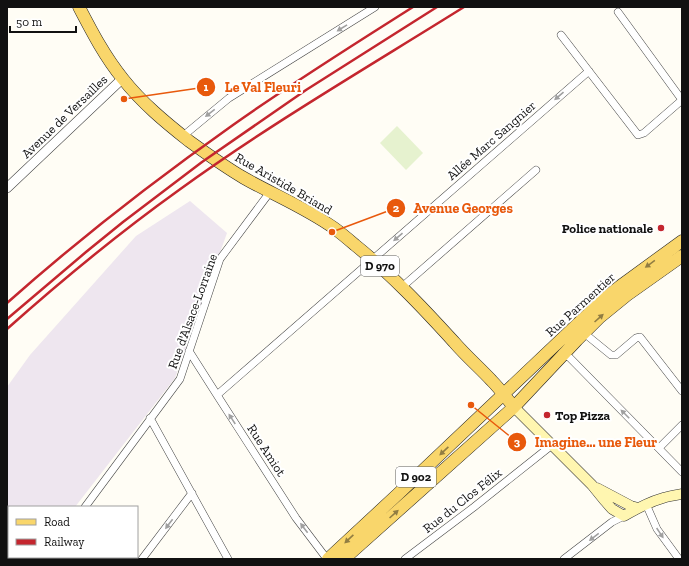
<svg xmlns="http://www.w3.org/2000/svg" width="689" height="566" viewBox="0 0 689 566" font-family="'Zilla Slab',serif">
	<style>
		.industrial { fill: #eee6ef }
		.pitch { fill: #e6f2cf }
		.lines { fill: none; stroke-linecap: round; stroke-linejoin: round }
		.minor-casing { stroke: #444; stroke-width: 8 }
		.tertiary-casing { stroke: #444; stroke-width: 10 }
		.secondary-casing { stroke: #333; stroke-width: 11 }
		.primary-casing { stroke: #222; stroke-width: 13 }
		.minor { stroke: #fff; stroke-width: 7 }
		.tertiary { stroke: #fff; stroke-width: 9 }
		.secondary { stroke: #fff6b0; stroke-width: 10 }
		.primary { stroke: #f9d66b; stroke-width: 12 }
		.rail { stroke: #c4262e; stroke-width: 2.5 }
		.oneway { fill: #a0a0a0 }
		.oneway2 { fill: #917d42 }
		.poi-dot { fill: #c4262e; stroke: #fff; stroke-width: 1.5 }
		.labels { text-anchor: middle; stroke-width: 4; stroke-linejoin: round; paint-order: stroke }
		.shield { fill: #fff; stroke: #585858; stroke-width: 1 }
		.shield-label { font-size: 12px; font-weight: bold; fill: #111 }
		.street-label { font-size: 13px; fill: #111; stroke: #fff }
		.poi-label { font-size: 13px; font-weight: bold; fill: #111; stroke: #fff; text-anchor: end }
		.leader { fill: none; stroke: #e8590c; stroke-width: 1.5 }
		.callout-dot { fill: #e8590c; stroke: #fff; stroke-width: 1.5 }
		.mark-label { font-size: 12px; text-anchor: middle; font-weight: bold; fill: #fff }
		.callout-label { font-size: 14px; text-anchor: middle; font-weight: bold; fill: #e8590c; stroke: #fff; stroke-width: 4; stroke-linejoin: round; paint-order: stroke }
	</style>
	<rect width="100%" height="100%" fill="#fffdf5"/>
	<path class="industrial" d="M190,201L227,233L175,378L75,507H9V557H37L35,559H7V387L30,355L136,236Z"/>
	<path class="pitch" d="M397,126L423,153L406,170L380,143Z"/>
	<g class="lines">
		<defs>
			<path id="minor" d="M618,12L682,100
				M561,35L638,135L644,133L682,100
				M183,136L229,98L375,7
				M402,287L536,170
				M584,333L611,355H616L636,338L640,337L682,391
				M189,351L217,395L296,518L327,559
				M562,353L563,354L570,358L682,472
				M217,395L589,71
				M150,418L228,559
				M659,448L682,425
				M646,504L657,529L679,559
				M85,507L180,379L220,259L270,192
				M46,559L47,557
				M142,559L192,493
				M405,559L474,507L552,445
				M564,559L612,522L624,516"/>
			<path id="tertiary" d="M7,188L122,79"/>
			<path id="secondary" d="M514,407L592,485L605,501L612,509L624,516C636,509 649,502 663,498C669,496 676,495 682,494
				M597,488L631,506L638,508"/>
			<path id="primary" d="M79,7C92,32 105,57 123,79C142,103 165,122 189,141C207,154 225,167 244,178C274,195 306,208 334,228C341,233 348,239 355,245C391,274 423,308 454,342C466,356 480,368 492,381C500,389 506,398 514,407
				M328,559L398,494L605,298L623,284L682,241
				M344,559L514,407L577,340L600,317L627,295L682,256"/>
		</defs>
		<use href="#minor" class="minor-casing"/>
		<use href="#tertiary" class="tertiary-casing"/>
		<use href="#secondary" class="secondary-casing"/>
		<use href="#primary" class="primary-casing"/>
		<use href="#minor" class="minor"/>
		<use href="#tertiary" class="tertiary"/>
		<use href="#secondary" class="secondary"/>
		<use href="#primary" class="primary"/>
		<path class="rail" d="M7,303C79,239 155,180 233,125C292,83 353,45 413,7
			M7,319L86,252L123,222L202,162L306,90L437,7
			M7,329C62,280 119,233 179,190C270,124 368,67 464,7"/>
	</g>
	<defs><path id="oneway-solid" d="M-6-.8H1V-3.2L6.5 0L1 3.2V.8H-6Z"/></defs>
	<g class="oneway">
		<use href="#oneway-solid" transform="translate(342 28) rotate(148)"/>
		<use href="#oneway-solid" transform="translate(559 96) rotate(139)"/>
		<use href="#oneway-solid" transform="translate(210 113) rotate(142)"/>
		<use href="#oneway-solid" transform="translate(398 237) rotate(139)"/>
		<use href="#oneway-solid" transform="translate(625 414) rotate(-135)"/>
		<use href="#oneway-solid" transform="translate(232 419) rotate(-123)"/>
		<use href="#oneway-solid" transform="translate(169 524) rotate(127)"/>
		<use href="#oneway-solid" transform="translate(304 528) rotate(-127)"/>
		<use href="#oneway-solid" transform="translate(660 533) rotate(56)"/>
		<use href="#oneway-solid" transform="translate(594 537) rotate(142)"/>
	</g>
	<g class="oneway2">
		<use href="#oneway-solid" transform="translate(650 264) rotate(144)"/>
		<use href="#oneway-solid" transform="translate(599 318) rotate(-42)"/>
		<use href="#oneway-solid" transform="translate(444 451) rotate(137)"/>
		<use href="#oneway-solid" transform="translate(394 514) rotate(-42)"/>
		<use href="#oneway-solid" transform="translate(349 539) rotate(137)"/>
	</g>
	<g class="poi-dot">
		<circle cx="661" cy="228" r="4"/>
		<circle cx="547" cy="415" r="4"/>
	</g>
	<g class="labels">
		<g class="shield">
			<rect x="361" y="256" width="38" height="20" rx="3"/>
			<rect x="396" y="467" width="40" height="20" rx="3"/>
		</g>
		<g class="shield-label">
			<text x="380" y="270">D 970</text>
			<text x="416" y="481">D 902</text>
		</g>
		<g class="street-label">
			<text transform="translate(64 116) rotate(-44)" y="5">Avenue de Versailles</text>
			<text transform="translate(491 140) rotate(-41)" y="5">Allée Marc Sangnier</text>
			<text transform="translate(284 183) rotate(30)" y="5">Rue Aristide Briand</text>
			<text transform="translate(580 304) rotate(-42)" y="5">Rue Parmentier</text>
			<text transform="translate(192 311) rotate(-70)" y="5">Rue d'Alsace-Lorraine</text>
			<text transform="translate(267 450) rotate(57)" y="5">Rue Amiot</text>
			<text transform="translate(462 500) rotate(-38)" y="5">Rue du Clos Félix</text>
		</g>
		<g class="poi-label">
			<text x="653" y="233">Police nationale</text>
			<text x="555" y="420" text-anchor="start">Top Pizza</text>
		</g>
	</g>
	<path class="leader" d="M124 99L206 87M332 232L396 208M471 405L517 442"/>
	<g class="callout-dot">
		<circle cx="124" cy="99" r="4"/>
		<circle cx="332" cy="232" r="4"/>
		<circle cx="471" cy="405" r="4"/>
		<circle cx="206" cy="87" r="10"/>
		<circle cx="396" cy="208" r="10"/>
		<circle cx="517" cy="442" r="10"/>
	</g>
	<g class="mark-label">
		<text x="206" y="91">1</text>
		<text x="396" y="212">2</text>
		<text x="517" y="446">3</text>
	</g>
	<g class="callout-label">
		<text x="263" y="92">Le Val Fleuri</text>
		<text x="463" y="213">Avenue Georges</text>
		<text x="596" y="447">Imagine... une Fleur</text>
	</g>
	<rect width="689" height="566" fill="none" stroke="#111111" stroke-width="16"/>
	<rect x="8" y="506" width="130" height="52" fill="#ffffff" stroke="#a0a0a0"/>
	<rect x="16" y="519" width="20" height="6" fill="#f9d66b" stroke="#a0a0a0"/>
	<text x="44" y="526" font-size="12" fill="#111111">Road</text>
	<rect x="16" y="539" width="20" height="6" fill="#c4262e" stroke="#a0a0a0"/>
	<text x="44" y="546" font-size="12" fill="#111111">Railway</text>
	<path d="M10 26v6h66v-6" fill="none" stroke="#111111" stroke-width="2"/>
	<text x="16" y="26" font-size="12" fill="#111111" stroke="#ffffff" stroke-width="3" paint-order="stroke">50 m</text>
</svg>
